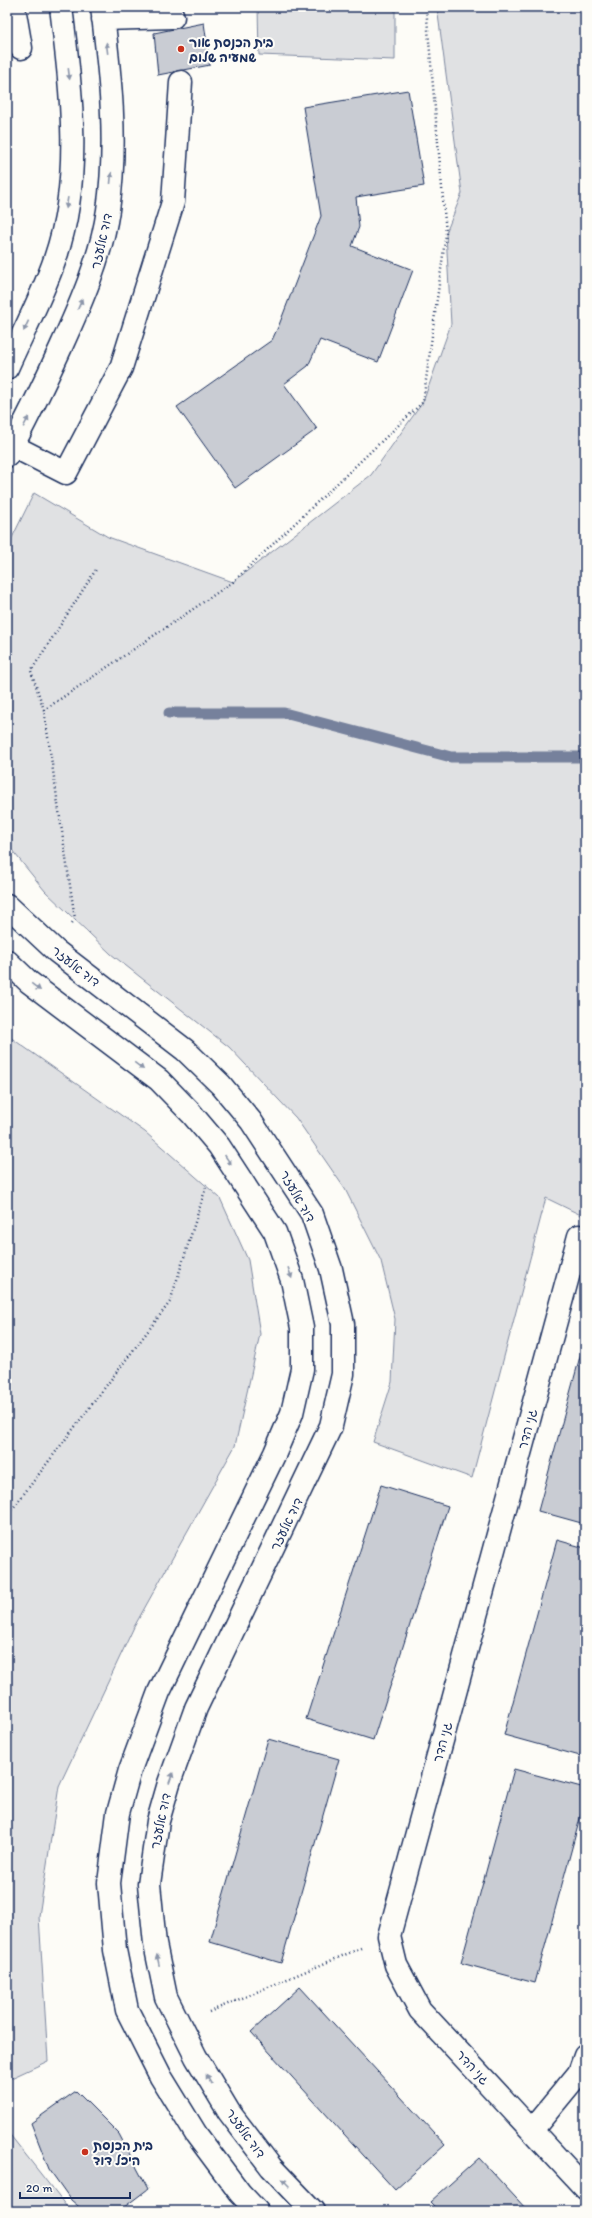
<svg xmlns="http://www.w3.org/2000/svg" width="592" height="2218" viewBox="0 0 592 2218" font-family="Itim,'Playpen Sans Hebrew',sans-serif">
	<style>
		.green { fill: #e0e1e3; stroke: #7e88a0 }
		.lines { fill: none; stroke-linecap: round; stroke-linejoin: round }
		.stream { stroke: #76819c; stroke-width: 11 }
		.building { fill: #c9ccd3; stroke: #1b2f5e }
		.minor-casing { stroke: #1b2f5e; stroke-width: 25 }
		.path { stroke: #1b2f5e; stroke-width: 2.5; stroke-dasharray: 1 3; stroke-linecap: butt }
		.minor { stroke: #fdfcf7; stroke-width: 22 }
		.oneway { fill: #8c96aa }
		.poi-dot { fill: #c8321e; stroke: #fdfcf7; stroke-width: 1.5 }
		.labels { text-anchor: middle; stroke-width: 4; stroke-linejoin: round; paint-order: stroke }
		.poi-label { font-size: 13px; font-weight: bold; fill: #1b2f5e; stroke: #fdfcf7; text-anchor: start }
		.street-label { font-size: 13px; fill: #1b2f5e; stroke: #fdfcf7 }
	</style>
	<rect width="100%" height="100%" fill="#fdfcf7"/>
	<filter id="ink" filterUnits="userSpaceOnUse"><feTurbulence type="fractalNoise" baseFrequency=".025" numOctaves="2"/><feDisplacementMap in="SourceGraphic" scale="8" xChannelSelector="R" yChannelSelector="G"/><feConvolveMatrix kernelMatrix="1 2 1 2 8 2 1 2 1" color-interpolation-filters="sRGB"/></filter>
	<g filter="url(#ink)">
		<path class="green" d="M258,7H395V60L259,55Z
			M437,7H585V1217L546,1198L472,1478L373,1442L392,1382L395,1319L381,1261L345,1189L296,1118L229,1047L111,954L45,891L7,844V548L34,493L108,537L233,582L371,475L423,402L451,324L446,233L462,193Z
			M7,1035L145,1132L220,1198L248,1260L260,1334L235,1446L134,1627L59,1786L39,1916L48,2061L7,2080Z
			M7,2131L70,2211H7Z"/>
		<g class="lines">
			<path class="stream" d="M169,713H284L451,757H585"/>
		</g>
		<path class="building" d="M204,23L210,65L158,75L154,33Z
			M408,90L424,186L356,197L359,227L352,246L413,270L378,362L320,340L308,366L284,384L317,429L235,488L177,407L272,340L279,325L321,216L303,107Z
			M585,1338V1524L538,1511Z
			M381,1485L448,1506L373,1740L306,1719Z
			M557,1540L585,1548V1737L580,1756L504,1735Z
			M268,1739L339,1759L281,1963L210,1942Z
			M514,1769L585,1788V1800L535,1983L461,1963Z
			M300,1987L445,2145L395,2190L251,2032Z
			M76,2091L119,2134L148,2189L119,2211H84L71,2200L49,2169L31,2123Z
			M479,2158L528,2211H439L430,2202Z"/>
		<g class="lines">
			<defs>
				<path id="minor" d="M14,7L21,48
					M103,19L173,17L169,7
					M7,368C23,332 42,297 55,259C83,179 71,89 61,7
					M13,446L66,473L121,368L173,202L181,82
					M7,456C27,420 44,384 61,347C81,303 101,258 108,210C118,142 110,74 102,7
					M7,905L56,951L185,1050L221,1085L251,1121L312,1214L331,1269L343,1324V1374L331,1426L196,1708L169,1783L158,1821L149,1884L155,1944L166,1997L196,2057L229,2112L271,2167L313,2211
					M7,961L29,982L159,1080L191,1113L219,1146L275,1232L292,1280L302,1328V1369L292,1413L275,1453L159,1692L130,1770L118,1813L109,1883L115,1950L127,2010L161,2077L196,2134L240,2193L257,2211
					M579,1236L389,1936L396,1965L420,2010L585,2188
					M532,2130L579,2073L585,2056"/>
			</defs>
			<use href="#minor" class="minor-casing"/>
			<path class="path" d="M44,710L31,671L97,568
				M72,923L75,919L44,710L233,582L423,402L446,233L426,7
				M7,1516L170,1302L207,1184
				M209,2012L361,1948"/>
			<use href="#minor" class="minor"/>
		</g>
		<defs><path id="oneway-solid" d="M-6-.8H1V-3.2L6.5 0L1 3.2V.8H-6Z"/></defs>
		<g class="oneway">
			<use href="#oneway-solid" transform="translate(107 48) rotate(-97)"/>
			<use href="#oneway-solid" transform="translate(69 74) rotate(83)"/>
			<use href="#oneway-solid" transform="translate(111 178) rotate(-85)"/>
			<use href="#oneway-solid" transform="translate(67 203) rotate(99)"/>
			<use href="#oneway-solid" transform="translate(80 304) rotate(-67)"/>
			<use href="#oneway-solid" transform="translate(26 326) rotate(115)"/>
			<use href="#oneway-solid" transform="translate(26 422) rotate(-62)"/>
			<use href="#oneway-solid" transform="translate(36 987) rotate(37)"/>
			<use href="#oneway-solid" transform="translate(139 1066) rotate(37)"/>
			<use href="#oneway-solid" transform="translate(228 1160) rotate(56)"/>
			<use href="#oneway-solid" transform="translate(290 1273) rotate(71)"/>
			<use href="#oneway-solid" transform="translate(171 1778) rotate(-70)"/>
			<use href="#oneway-solid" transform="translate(158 1960) rotate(-102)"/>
			<use href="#oneway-solid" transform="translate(209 2079) rotate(-121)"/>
			<use href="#oneway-solid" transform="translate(286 2183) rotate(-134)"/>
		</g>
	</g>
	<g class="poi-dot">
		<circle cx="181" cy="49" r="4"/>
		<circle cx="85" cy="2152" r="4"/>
	</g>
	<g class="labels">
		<g class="poi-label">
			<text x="189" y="47">בית הכנסת אור<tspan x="189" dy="15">שמעיה שלום</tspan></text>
			<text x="93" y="2150">בית הכנסת<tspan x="93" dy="15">היכל דוד</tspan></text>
		</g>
		<g class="street-label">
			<text transform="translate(101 241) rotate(-77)" y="5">דוד אלעזר</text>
			<text transform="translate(76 966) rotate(38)" y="5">דוד אלעזר</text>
			<text transform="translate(298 1196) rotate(60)" y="5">דוד אלעזר</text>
			<text transform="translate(527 1429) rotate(-75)" y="5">גני הדר</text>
			<text transform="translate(286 1524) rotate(-64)" y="5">דוד אלעזר</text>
			<text transform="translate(442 1742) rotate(-75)" y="5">גני הדר</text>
			<text transform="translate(160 1821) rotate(-78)" y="5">דוד אלעזר</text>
			<text transform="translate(473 2067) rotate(47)" y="5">גני הדר</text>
			<text transform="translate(246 2133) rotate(54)" y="5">דוד אלעזר</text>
		</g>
	</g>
	<rect width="592" height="2218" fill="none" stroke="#fdfcf7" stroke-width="24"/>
	<rect x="12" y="12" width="568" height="2194" fill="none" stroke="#1b2f5e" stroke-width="1.5" filter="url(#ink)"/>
	<path d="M20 2192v6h110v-6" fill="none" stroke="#1b2f5e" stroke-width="2"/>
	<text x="26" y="2192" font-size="12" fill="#1b2f5e" stroke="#fdfcf7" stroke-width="3" paint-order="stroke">20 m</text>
</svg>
